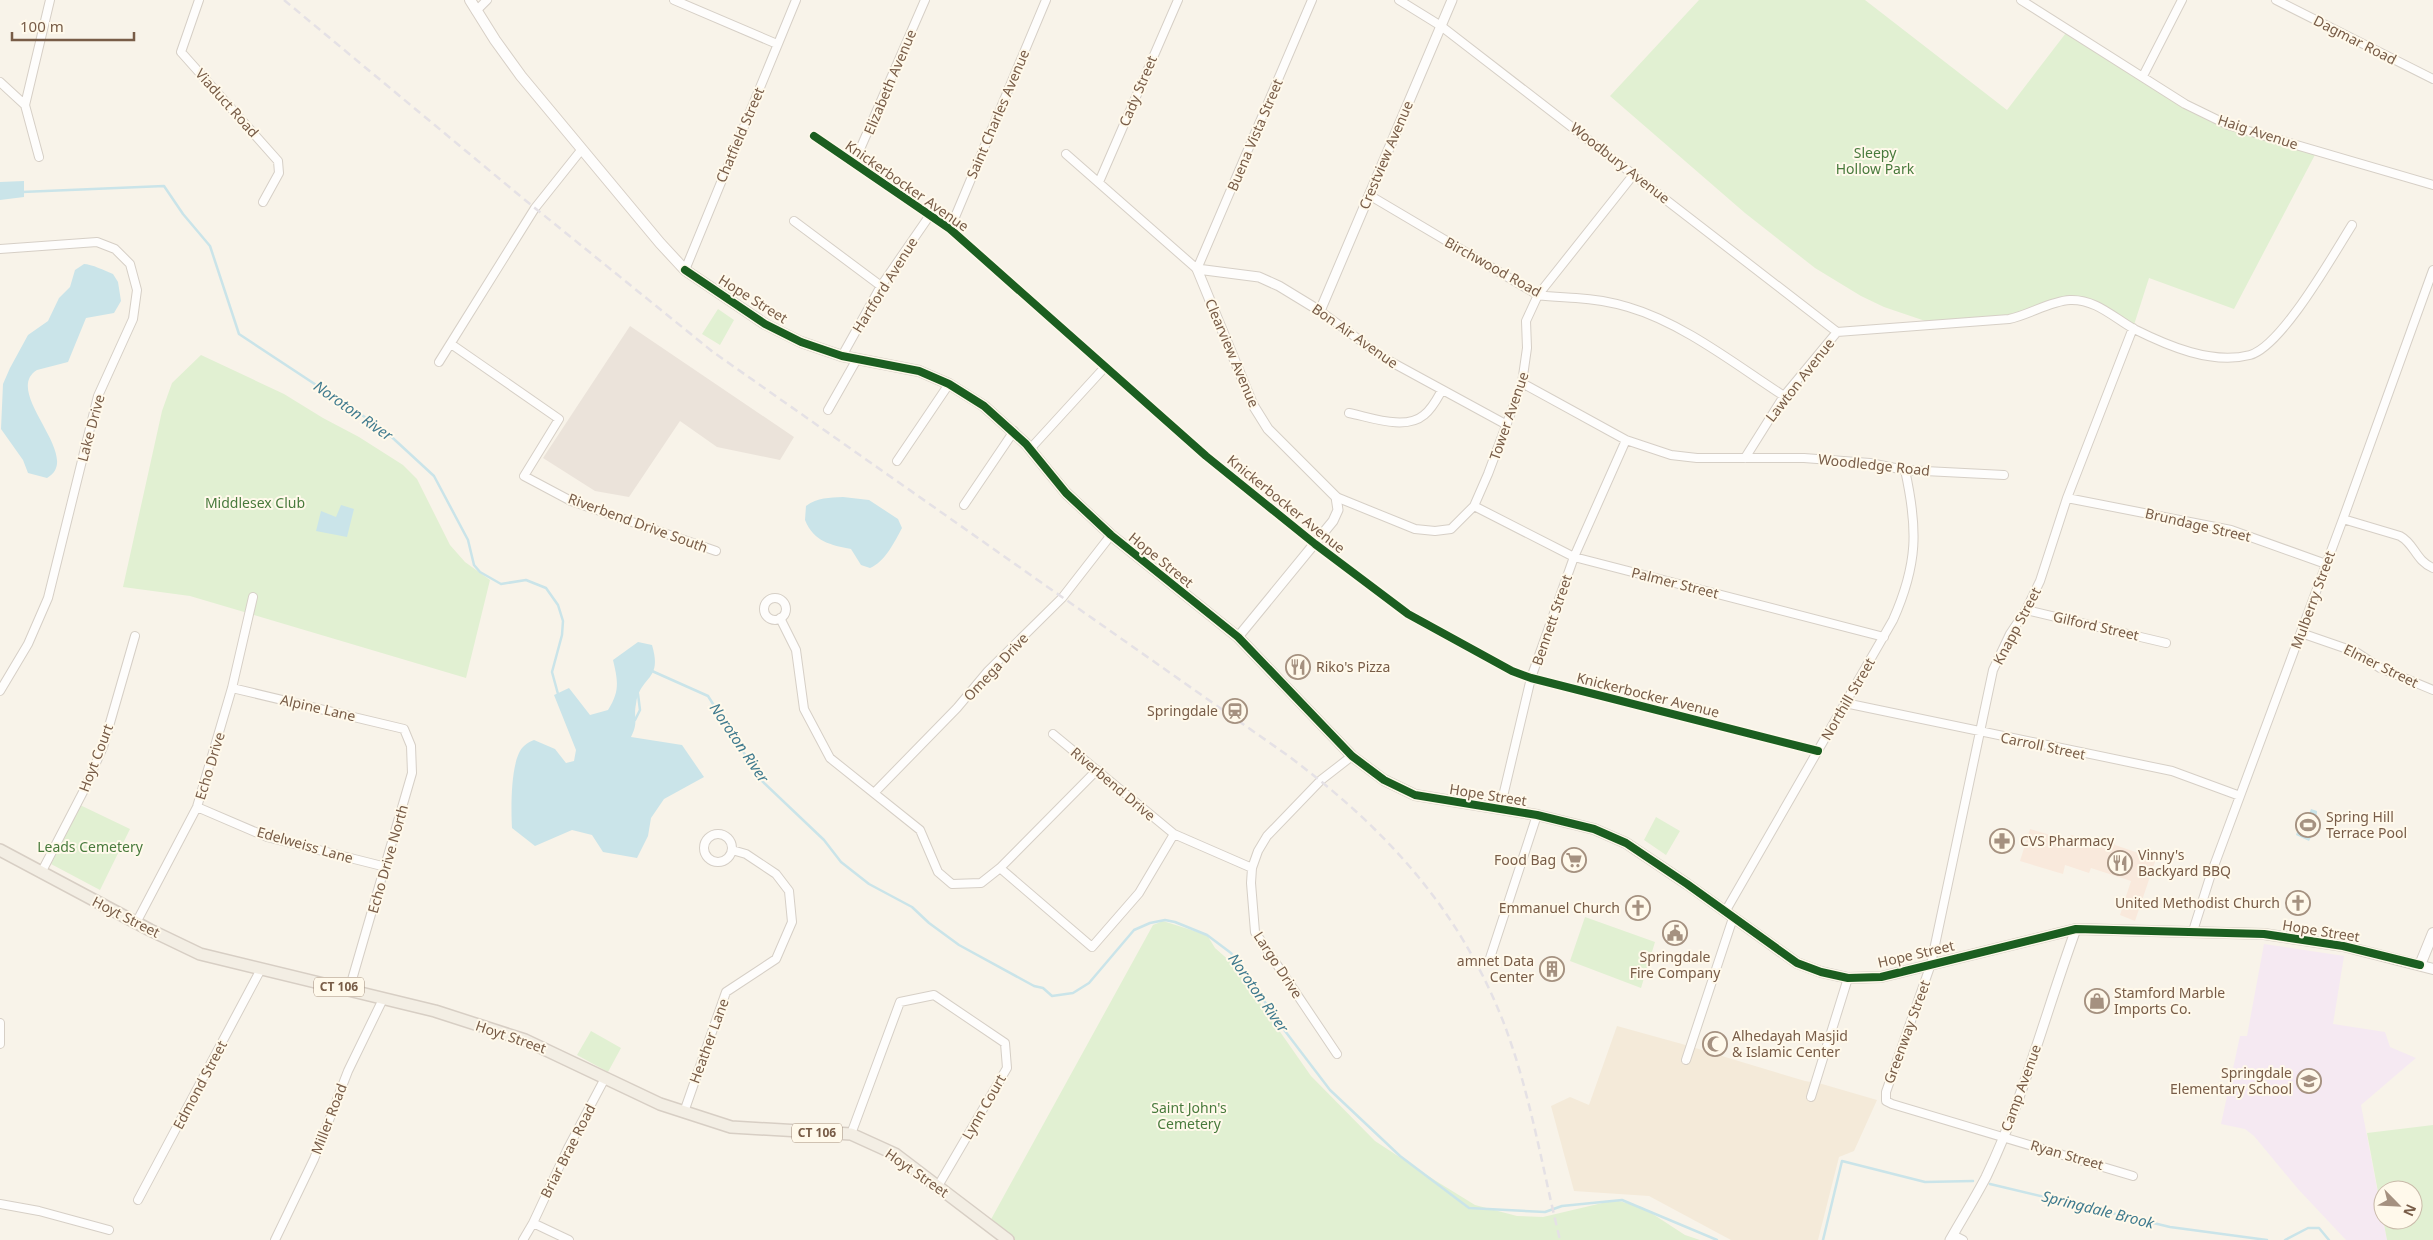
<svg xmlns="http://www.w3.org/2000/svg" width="2433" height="1240" viewBox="0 0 2433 1240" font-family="'Noto Sans',sans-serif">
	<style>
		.residential { fill: #f4ead9 }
		.commercial { fill: #f9e9dc }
		.industrial { fill: #ebe3da }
		.education { fill: #f5e9f2 }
		.green { fill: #e1f0d2; fill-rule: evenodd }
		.water { fill: #cae4e9 }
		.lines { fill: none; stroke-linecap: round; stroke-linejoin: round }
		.stream { stroke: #cae4e9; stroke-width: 2.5 }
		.minor-casing { stroke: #d6cfc6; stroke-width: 10 }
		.tertiary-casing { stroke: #d6cfc6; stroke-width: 11 }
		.secondary-casing { stroke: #d7cfc6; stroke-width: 12 }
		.primary-casing { stroke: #d7cec4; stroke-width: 14 }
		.minor { stroke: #fefdfc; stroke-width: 8 }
		.tertiary { stroke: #fefdfc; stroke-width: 9 }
		.secondary { stroke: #fefdfc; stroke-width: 10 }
		.primary { stroke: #f3eee4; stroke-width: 11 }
		.rail { stroke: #e5e1e5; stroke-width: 2.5; stroke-dasharray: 8 5; stroke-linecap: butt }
		.cycleway-casing { stroke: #fff9eb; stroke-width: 11 }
		.cycleway { stroke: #1b5e20; stroke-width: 8 }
		.labels { text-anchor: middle; stroke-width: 4; stroke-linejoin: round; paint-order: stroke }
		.shield { fill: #fff9eb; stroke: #a08b78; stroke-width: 1 }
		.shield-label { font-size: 12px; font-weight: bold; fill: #785c47 }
		.street-label { font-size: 14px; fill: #785c47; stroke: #fff9eb }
		.park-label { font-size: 14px; fill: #487a3c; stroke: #fff9eb }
		.poi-label { font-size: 14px; fill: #785c47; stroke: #fff9eb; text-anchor: start }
		.water-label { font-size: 15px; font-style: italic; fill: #3f7a8e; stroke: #fff9eb }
	</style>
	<rect width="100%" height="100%" fill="#f8f3e9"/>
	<path class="residential" d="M1617,1026L1682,1044L1805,1081L1822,1084L1877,1100L1854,1151L1839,1157L1818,1240H1731L1649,1196L1574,1191L1551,1106L1570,1097L1589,1105Z"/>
	<path class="commercial" d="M2030,829L2069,841L2071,835L2094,841L2114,842L2115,845L2156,859L2135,921L2120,915L2131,881L2091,868L2089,873L2065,865L2063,874L2020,861Z"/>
	<path class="industrial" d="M630,326L794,437L780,460L717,447L680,421L629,497L595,491L543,458Z"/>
	<path class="education" d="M2264,944L2344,956L2333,1024L2385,1032L2390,1047L2416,1058L2361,1105L2387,1240H2346L2298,1189L2254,1136L2245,1129L2221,1124L2240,1036H2247Z"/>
	<path class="green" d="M1699,0H1865L2007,110L2069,29L2210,116L2317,151L2234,309L2149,278L2133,328L2108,311L2070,300L2023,316L1940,326L1884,307L1861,296L1815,268L1745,213L1610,96Z
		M718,309L734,320L720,345L702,334Z
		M201,355L284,394L323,418L359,437L403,465L417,479L450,545L465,562L490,580L466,678L190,596L123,587L162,411L172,383Z
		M80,805L130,829L100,890L51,864Z
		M1656,817L1680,831L1666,855L1644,840Z
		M1585,917L1655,942L1641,988L1570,961Z
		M1163,921L1207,935L1215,948L1241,971L1262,1006L1311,1076L1375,1141L1436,1181L1475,1205L1517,1216L1543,1217L1615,1200L1642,1207L1685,1235L1700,1240H1013L989,1223L1153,925Z
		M591,1031L621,1048L608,1072L577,1055Z
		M2433,1125V1240H2387L2367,1133ZM2383,1190H2413V1220H2383Z"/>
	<path class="water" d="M24,181V197L0,200V182Z
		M84,264C91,264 106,271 113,274L118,282L121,301L114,313L86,318L68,362L37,370C1,392 85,457 47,478L28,473L23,460L1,429L3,384L10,368L28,335L48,321L59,298L70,287L75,270Z
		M843,497L869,500L898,519L902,528C895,541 885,562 870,568L861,565L851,549C831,545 814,542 805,520L806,506C818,497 829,498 843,497Z
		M341,505L354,509L347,537L316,531L321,511L336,517Z
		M638,642L652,645C663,682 640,675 636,704C633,719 639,721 631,737L682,745L704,777L664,799L651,818L648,836L637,858L603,852L592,835L572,830L535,846L512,828C511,810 510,758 524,746C527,743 531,741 534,740L555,749L566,763L574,761L576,750L554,695L569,688L590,715L608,710C620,691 618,681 613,660Z
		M2311,809L2317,811L2316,827L2309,841L2296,835L2301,821L2306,822Z"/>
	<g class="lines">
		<path class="stream" d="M22,192L164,186L183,214L210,246L239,334L383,429L434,476L468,540L474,565L480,572L501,584L526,580L546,588L558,605L563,621L562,635L552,672L558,694
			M652,671L708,696L761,780L824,840L841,862L869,884L912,907L929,923L959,945L1034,986L1043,988L1052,996L1073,993L1089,983L1134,930L1150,923L1165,920L1175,922L1207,935L1231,953L1285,1031L1330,1090L1400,1156L1469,1208L1545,1212L1562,1206L1622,1200L1717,1240
			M635,720L640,710L638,694
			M1990,1184L2170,1227L2267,1240
			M1823,1240L1842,1161L1925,1182L1973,1181
			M2285,1240L2308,1228H2319L2329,1240"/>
		<defs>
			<path id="minor" d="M199,0L181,52L278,161L279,173L263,202
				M674,0L777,44
				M1399,0L1441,26L1837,332
				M2021,0L2185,104L2228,125L2433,185
				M2276,0L2433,79
				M476,11L487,0
				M2143,76L2182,0
				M0,82L25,105
				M814,136L950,229L1206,456L1315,544L1408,614L1512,671L1531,678L1818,751
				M1066,154L1197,269L1312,0
				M39,157L25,105L50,0
				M854,163L925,0
				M1099,182L1178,0
				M1369,195L1538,295C1551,297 1562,297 1576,298C1593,299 1611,302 1628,307C1683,323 1736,365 1784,396
				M794,221L881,286
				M950,229L1046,0
				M0,249L97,242L115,249L130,264L137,290L133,319L98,396L48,598L28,644L0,691
				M685,270L796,0
				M1320,311L1384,358L1507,425
				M2133,328L2067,498L2040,581L2026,610L2010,634L1993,670L1931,964L1886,1092V1101L1892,1104L2133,1176
				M451,344L559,419L524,476L571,501L716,551
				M842,356L881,286L930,215
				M439,362L535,208L582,149
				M1522,383L1626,440L1671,455L1697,458H1804L1870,463L1905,470L2004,475
				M828,410L857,359
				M1349,413C1370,417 1405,431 1424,415C1432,409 1437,399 1442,390
				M1030,449L1105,367
				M1745,458L1784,396L1837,332L2009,319C2029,315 2050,301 2070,300C2096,299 2114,318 2134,329C2168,346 2212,365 2250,355C2282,346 2333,255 2352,225
				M897,461L949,384
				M1336,497L1415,529L1435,531L1451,529L1474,506L1488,474L1522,383L1527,348L1526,321L1538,295L1634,174
				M2067,498L2231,530L2326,564
				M964,505L1014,431
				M1474,506L1574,557L1884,637
				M2343,519L2400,536C2415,544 2415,560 2433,568
				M764 609a11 11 0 1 1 22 0a11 11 0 1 1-22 0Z
				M2026,610L2166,643
				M780,618L796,650L804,709L830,758L920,830L938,872L952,884L981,883L1000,868L1097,770
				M2301,633L2356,652L2380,668L2433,690
				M232,688L404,729L411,746L412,773L349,990
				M1845,703L2172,771L2240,796
				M1053,734L1174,834L1252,868
				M874,793L957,708L988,671L1062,598L1111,535
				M197,807L267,837L386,867
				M1500,809L1531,678L1574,557L1626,440
				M704 848a14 14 0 1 1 28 0a14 14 0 1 1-28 0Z
				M1000,868L1092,947L1139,893L1174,834
				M41,873L83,792L103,747L135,636
				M1725,912L1893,620C1918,564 1918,529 1905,470
				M136,923L197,807L232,688L253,597
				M2193,931L2211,874L2343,519L2433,270
				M1490,958L1537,815
				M0,1023V1044
				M1337,1054L1255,932L1251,883L1252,868L1258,851L1267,836L1321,780L1352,756
				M1686,1060L1733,918
				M1811,1097L1848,978
				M684,1112L726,992L776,959L792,922L789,891L776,874L746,854L732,850
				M851,1134L900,1002L934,995L1005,1043L1007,1068L938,1186
				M138,1200L261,969
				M0,1204L39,1211L109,1230
				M533,1223L568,1148L604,1080
				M1953,1235L1963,1240
				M275,1240L314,1159L348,1071L383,999
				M523,1240L533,1223L569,1240"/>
			<path id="tertiary" d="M1238,637L1333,521L1338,510L1336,497L1268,429L1253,405L1197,269L1259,277L1279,286L1320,311L1452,0
				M1950,1240C1962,1219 1975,1198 1986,1177C2024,1098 2046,1011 2076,929"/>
			<path id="secondary" d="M470,0L495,40L521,76L660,243L685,270L765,324L801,342L842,356L919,371L949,384L984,406L1026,444L1066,493L1111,535L1238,637L1352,756L1384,780L1415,795L1537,815L1594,829L1626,843L1687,884L1797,963L1821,972L1848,978L1881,977L2076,929L2264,934L2343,946L2433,969
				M2420,965L2433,933"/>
			<path id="primary" d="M0,850L150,930L200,954L435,1011L525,1040L660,1104L731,1127L851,1134L895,1154L1008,1240"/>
		</defs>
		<use href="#minor" class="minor-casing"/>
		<use href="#tertiary" class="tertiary-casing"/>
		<use href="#secondary" class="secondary-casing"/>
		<use href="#primary" class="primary-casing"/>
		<use href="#minor" class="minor"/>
		<use href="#tertiary" class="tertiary"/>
		<use href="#secondary" class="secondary"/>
		<use href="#primary" class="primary"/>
		<path class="rail" d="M284,0L525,200L713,352L1287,755C1384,827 1458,907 1503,1021C1530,1091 1542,1167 1560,1240"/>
		<defs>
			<path id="cycleway" d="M814,136L950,229L1206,456L1315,544L1408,614L1512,671L1531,678L1818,751
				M685,270L765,324L801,342L842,356L919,371L949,384L984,406L1026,444L1066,493L1111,535L1238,637L1352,756L1384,780L1415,795L1537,815L1594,829L1626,843L1687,884L1797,963L1821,972L1848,978L1881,977L2076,929L2264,934L2343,946L2420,965"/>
		</defs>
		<use href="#cycleway" class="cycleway-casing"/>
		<use href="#cycleway" class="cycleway"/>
	</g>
	<defs>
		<symbol id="restaurant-ring" viewBox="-11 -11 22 22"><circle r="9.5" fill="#fff9eb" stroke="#a59180" stroke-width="1.5"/><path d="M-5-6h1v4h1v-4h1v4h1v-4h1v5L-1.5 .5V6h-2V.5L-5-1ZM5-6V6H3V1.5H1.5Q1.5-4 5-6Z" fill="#a59180"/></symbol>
		<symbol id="station-ring" viewBox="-11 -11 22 22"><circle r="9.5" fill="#fff9eb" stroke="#a59180" stroke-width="1.5"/><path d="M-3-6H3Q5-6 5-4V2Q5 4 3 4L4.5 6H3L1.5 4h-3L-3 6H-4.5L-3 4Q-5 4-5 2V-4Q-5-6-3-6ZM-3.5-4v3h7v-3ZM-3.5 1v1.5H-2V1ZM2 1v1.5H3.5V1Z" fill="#a59180"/></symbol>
		<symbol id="stadium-ring" viewBox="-11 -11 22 22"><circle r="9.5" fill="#fff9eb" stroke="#a59180" stroke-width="1.5"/><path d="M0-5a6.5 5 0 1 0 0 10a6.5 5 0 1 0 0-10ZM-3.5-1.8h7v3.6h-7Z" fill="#a59180"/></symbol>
		<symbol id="pharmacy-ring" viewBox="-11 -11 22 22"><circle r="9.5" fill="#fff9eb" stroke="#a59180" stroke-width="1.5"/><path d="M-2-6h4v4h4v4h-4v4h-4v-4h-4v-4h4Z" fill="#a59180"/></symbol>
		<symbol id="supermarket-ring" viewBox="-11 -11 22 22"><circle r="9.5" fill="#fff9eb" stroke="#a59180" stroke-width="1.5"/><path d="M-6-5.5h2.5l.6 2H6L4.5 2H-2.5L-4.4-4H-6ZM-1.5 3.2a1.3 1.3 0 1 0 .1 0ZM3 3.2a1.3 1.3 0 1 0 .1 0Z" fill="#a59180"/></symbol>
		<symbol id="church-ring" viewBox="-11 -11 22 22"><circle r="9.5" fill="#fff9eb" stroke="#a59180" stroke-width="1.5"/><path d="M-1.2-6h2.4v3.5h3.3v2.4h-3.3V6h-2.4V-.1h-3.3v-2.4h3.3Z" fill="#a59180"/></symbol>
		<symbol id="civic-ring" viewBox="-11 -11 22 22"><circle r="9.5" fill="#fff9eb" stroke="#a59180" stroke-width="1.5"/><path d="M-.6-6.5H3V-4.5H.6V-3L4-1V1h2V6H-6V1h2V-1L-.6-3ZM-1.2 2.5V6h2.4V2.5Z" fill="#a59180"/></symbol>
		<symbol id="building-ring" viewBox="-11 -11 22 22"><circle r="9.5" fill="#fff9eb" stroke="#a59180" stroke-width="1.5"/><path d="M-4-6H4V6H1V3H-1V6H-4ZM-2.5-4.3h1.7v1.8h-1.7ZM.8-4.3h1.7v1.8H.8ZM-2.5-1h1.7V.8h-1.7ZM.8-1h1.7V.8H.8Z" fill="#a59180"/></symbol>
		<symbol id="shop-ring" viewBox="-11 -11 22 22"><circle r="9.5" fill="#fff9eb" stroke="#a59180" stroke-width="1.5"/><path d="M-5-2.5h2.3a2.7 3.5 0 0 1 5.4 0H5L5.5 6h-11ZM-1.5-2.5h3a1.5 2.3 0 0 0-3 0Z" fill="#a59180"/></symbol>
		<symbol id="mosque-ring" viewBox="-11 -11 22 22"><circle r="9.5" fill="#fff9eb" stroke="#a59180" stroke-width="1.5"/><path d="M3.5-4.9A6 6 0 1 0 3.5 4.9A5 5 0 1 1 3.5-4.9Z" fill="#a59180"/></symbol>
		<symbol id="school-ring" viewBox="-11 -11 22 22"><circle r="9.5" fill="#fff9eb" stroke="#a59180" stroke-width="1.5"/><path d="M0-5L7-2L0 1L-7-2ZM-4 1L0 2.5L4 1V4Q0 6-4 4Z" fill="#a59180"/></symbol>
	</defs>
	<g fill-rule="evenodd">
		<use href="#restaurant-ring" x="1284" y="653" width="28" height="28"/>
		<use href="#station-ring" x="1221" y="697" width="28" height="28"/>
		<use href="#stadium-ring" x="2294" y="811" width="28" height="28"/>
		<use href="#pharmacy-ring" x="1988" y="827" width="28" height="28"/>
		<use href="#supermarket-ring" x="1560" y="846" width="28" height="28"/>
		<use href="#restaurant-ring" x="2106" y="849" width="28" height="28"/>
		<use href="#church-ring" x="2284" y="889" width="28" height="28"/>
		<use href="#church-ring" x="1624" y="894" width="28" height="28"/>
		<use href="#civic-ring" x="1661" y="919" width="28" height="28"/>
		<use href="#building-ring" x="1538" y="955" width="28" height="28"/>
		<use href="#shop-ring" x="2083" y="987" width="28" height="28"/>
		<use href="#mosque-ring" x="1701" y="1030" width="28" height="28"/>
		<use href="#school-ring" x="2295" y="1067" width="28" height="28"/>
	</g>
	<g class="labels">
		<g class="shield">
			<rect x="314" y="977.5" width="50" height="19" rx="4"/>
			<rect x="792" y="1123.5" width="50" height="19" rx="4"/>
		</g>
		<g class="shield-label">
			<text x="339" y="991">CT 106</text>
			<text x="817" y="1137">CT 106</text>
		</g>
		<g class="street-label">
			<text transform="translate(2355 40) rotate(27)" y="5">Dagmar Road</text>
			<text transform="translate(890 82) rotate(-67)" y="5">Elizabeth Avenue</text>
			<text transform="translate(1138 91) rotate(-67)" y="5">Cady Street</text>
			<text transform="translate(227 103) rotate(48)" y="5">Viaduct Road</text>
			<text transform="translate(998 114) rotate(-67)" y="5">Saint Charles Avenue</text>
			<text transform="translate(2258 132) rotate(18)" y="5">Haig Avenue</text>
			<text transform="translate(740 135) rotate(-67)" y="5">Chatfield Street</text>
			<text transform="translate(1255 135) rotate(-67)" y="5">Buena Vista Street</text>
			<text transform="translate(1386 155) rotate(-67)" y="5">Crestview Avenue</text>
			<text transform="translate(1620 163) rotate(38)" y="5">Woodbury Avenue</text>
			<text transform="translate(907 186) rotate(35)" y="5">Knickerbocker Avenue</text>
			<text transform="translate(1493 267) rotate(29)" y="5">Birchwood Road</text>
			<text transform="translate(885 285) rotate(-58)" y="5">Hartford Avenue</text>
			<text transform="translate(753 299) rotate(32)" y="5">Hope Street</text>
			<text transform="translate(1355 336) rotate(35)" y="5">Bon Air Avenue</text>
			<text transform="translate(1232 353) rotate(67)" y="5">Clearview Avenue</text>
			<text transform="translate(1800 380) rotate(-52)" y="5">Lawton Avenue</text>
			<text transform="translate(1509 416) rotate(-71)" y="5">Tower Avenue</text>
			<text transform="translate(91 428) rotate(-75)" y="5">Lake Drive</text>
			<text transform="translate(1874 465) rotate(6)" y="5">Woodledge Road</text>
			<text transform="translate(1286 504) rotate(39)" y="5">Knickerbocker Avenue</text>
			<text transform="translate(638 523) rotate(20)" y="5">Riverbend Drive South</text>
			<text transform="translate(2198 525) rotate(13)" y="5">Brundage Street</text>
			<text transform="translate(1161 560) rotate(39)" y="5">Hope Street</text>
			<text transform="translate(1675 583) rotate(14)" y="5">Palmer Street</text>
			<text transform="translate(2313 600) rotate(-70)" y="5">Mulberry Street</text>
			<text transform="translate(1552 620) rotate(-71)" y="5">Bennett Street</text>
			<text transform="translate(2017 626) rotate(-62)" y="5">Knapp Street</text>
			<text transform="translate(2096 626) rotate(13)" y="5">Gilford Street</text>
			<text transform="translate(2381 666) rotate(26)" y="5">Elmer Street</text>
			<text transform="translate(996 667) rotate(-47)" y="5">Omega Drive</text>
			<text transform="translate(1648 695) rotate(14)" y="5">Knickerbocker Avenue</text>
			<text transform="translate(1848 699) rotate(-60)" y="5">Northill Street</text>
			<text transform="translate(318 708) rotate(13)" y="5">Alpine Lane</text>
			<text transform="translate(2043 746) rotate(12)" y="5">Carroll Street</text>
			<text transform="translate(96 758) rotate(-69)" y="5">Hoyt Court</text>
			<text transform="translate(210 766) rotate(-73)" y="5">Echo Drive</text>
			<text transform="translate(1113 784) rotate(40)" y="5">Riverbend Drive</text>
			<text transform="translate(1488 795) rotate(9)" y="5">Hope Street</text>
			<text transform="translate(305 845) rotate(16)" y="5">Edelweiss Lane</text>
			<text transform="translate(388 859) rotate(-74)" y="5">Echo Drive North</text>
			<text transform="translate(126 917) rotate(27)" y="5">Hoyt Street</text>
			<text transform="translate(2321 931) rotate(9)" y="5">Hope Street</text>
			<text transform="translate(1916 954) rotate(-13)" y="5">Hope Street</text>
			<text transform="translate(1278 965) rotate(57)" y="5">Largo Drive</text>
			<text transform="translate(1907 1032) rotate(-70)" y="5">Greenway Street</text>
			<text transform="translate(511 1037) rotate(19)" y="5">Hoyt Street</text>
			<text transform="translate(709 1041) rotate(-70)" y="5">Heather Lane</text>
			<text transform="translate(200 1085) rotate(-62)" y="5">Edmond Street</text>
			<text transform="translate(2021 1088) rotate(-70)" y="5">Camp Avenue</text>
			<text transform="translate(984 1107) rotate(-60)" y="5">Lynn Court</text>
			<text transform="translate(329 1119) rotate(-69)" y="5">Miller Road</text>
			<text transform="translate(568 1151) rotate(-63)" y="5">Briar Brae Road</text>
			<text transform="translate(2067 1155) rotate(16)" y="5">Ryan Street</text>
			<text transform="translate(917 1173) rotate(35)" y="5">Hoyt Street</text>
		</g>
		<g class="park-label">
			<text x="1875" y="158">Sleepy<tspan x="1875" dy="16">Hollow Park</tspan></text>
			<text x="255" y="508">Middlesex Club</text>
			<text x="90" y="852">Leads Cemetery</text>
			<text x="1189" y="1113">Saint John's<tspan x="1189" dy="16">Cemetery</tspan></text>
		</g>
		<g class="poi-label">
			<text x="1316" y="672">Riko's Pizza</text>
			<text x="1218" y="716" text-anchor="end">Springdale</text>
			<text x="2326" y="822">Spring Hill<tspan x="2326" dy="16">Terrace Pool</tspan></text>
			<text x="2020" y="846">CVS Pharmacy</text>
			<text x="2138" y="860">Vinny's<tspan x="2138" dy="16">Backyard BBQ</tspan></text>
			<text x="1556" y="865" text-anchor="end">Food Bag</text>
			<text x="2280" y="908" text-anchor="end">United Methodist Church</text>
			<text x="1620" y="913" text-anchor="end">Emmanuel Church</text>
			<text x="1675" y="962" text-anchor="middle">Springdale<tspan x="1675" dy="16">Fire Company</tspan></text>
			<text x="1534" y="966" text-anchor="end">amnet Data<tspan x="1534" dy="16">Center</tspan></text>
			<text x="2114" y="998">Stamford Marble<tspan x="2114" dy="16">Imports Co.</tspan></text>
			<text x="1732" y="1041">Alhedayah Masjid<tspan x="1732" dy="16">&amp; Islamic Center</tspan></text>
			<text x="2292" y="1078" text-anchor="end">Springdale<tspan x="2292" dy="16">Elementary School</tspan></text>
		</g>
		<g class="water-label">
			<text transform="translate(353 411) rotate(35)" y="5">Noroton River</text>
			<text transform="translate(739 743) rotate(56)" y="5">Noroton River</text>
			<text transform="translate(1258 993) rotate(55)" y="5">Noroton River</text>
			<text transform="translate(2098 1210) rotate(14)" y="5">Springdale Brook</text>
		</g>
	</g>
	<g transform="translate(2398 1205) rotate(114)"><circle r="24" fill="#fff9eb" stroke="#c9baa9"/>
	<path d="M0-4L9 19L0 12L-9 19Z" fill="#a59180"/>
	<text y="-8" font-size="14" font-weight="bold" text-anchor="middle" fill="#785c47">N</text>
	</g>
	<path d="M12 32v8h122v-8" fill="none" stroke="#785c47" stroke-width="2.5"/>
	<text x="20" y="32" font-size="15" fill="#785c47" stroke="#fff9eb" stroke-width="4" paint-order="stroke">100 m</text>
</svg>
